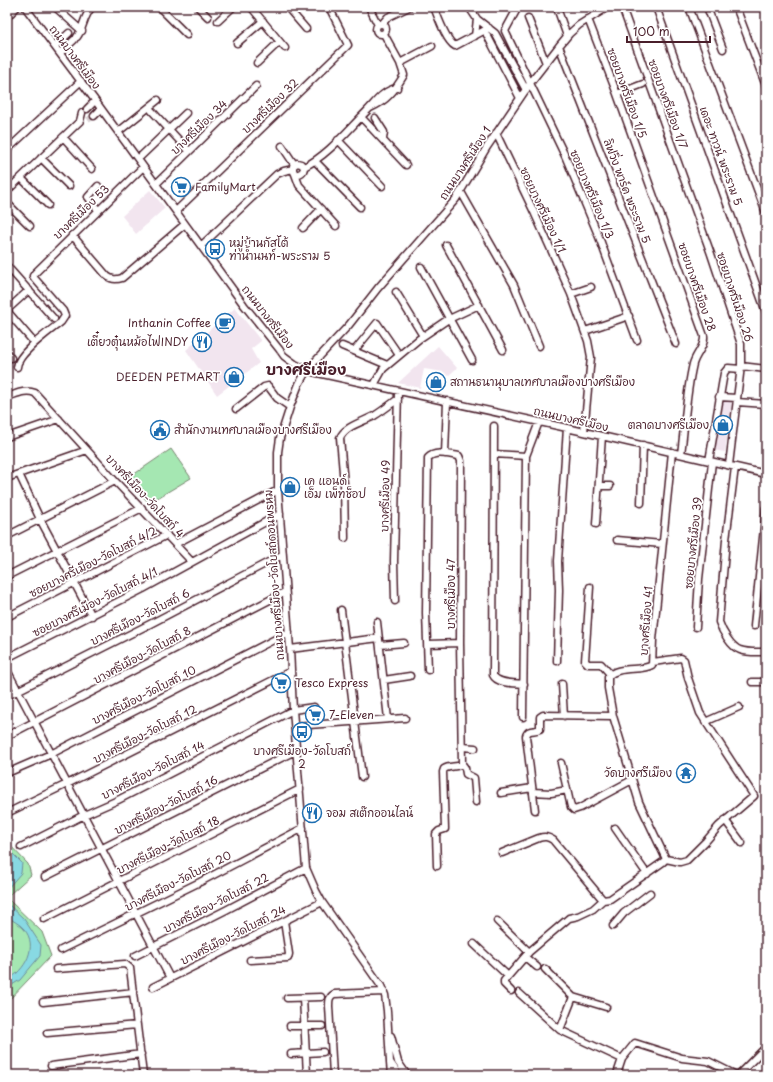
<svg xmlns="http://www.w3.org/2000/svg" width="773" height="1082" viewBox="0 0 773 1082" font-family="'Playpen Sans','Playpen Sans Thai',sans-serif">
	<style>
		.built { fill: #f2e5ef }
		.green { fill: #a5e7b2; stroke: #78836e }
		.water { fill: #88d9e3; stroke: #6f8f99 }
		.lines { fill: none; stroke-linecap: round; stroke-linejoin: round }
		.minor-tunnel { stroke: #dbd2d5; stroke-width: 6; stroke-dasharray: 6 3; stroke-linecap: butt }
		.minor-casing { stroke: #4a1f2b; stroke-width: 9 }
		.minor { stroke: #fff; stroke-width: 6 }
		.labels { text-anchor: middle; stroke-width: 3.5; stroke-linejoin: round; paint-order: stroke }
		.street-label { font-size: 11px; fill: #4a1f2b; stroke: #fff }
		.poi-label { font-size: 11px; fill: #4a1f2b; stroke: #fff; text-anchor: start }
		.district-label { font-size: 15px; font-weight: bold; fill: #4a1f2b; stroke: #fff }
	</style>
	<rect width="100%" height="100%" fill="#fff"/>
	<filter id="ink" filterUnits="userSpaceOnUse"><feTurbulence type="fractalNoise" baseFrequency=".025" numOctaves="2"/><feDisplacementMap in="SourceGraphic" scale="8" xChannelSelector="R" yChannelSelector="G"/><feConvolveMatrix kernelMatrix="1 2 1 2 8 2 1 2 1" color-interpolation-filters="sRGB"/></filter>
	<g filter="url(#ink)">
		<path class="built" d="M150,190L165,208L136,234L122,216Z
			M235,308L261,341L251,349L259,363L217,395L186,350Z
			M438,346L457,368L448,376L444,372L424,369L420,388L398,383Z
			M720,398L732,400L725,452L713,450Z"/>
		<path class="green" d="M171,449L191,478L149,503L127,479Z
			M7,842L28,864L31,875L10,894V901L42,932L51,956L7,1002Z"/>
		<path class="water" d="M7,848L22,863L21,873L7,889Z
			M7,903L24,919L41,945L40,956L20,980L7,988V980C25,971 39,946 24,929C19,923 12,921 7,916Z"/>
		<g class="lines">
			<path class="minor-tunnel" d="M88,120L94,116"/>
			<defs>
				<path id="minor" d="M25,7L94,99L244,305L279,349L284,356L295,364L313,372L567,428L766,474
					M55,7L82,31
					M159,7L187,35
					M198,7L208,17
					M251,7L285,48
					M287,7L306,29
					M369,7L378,25
					M434,7C438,17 446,41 455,46L489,28
					M469,7L477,19L495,33L526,90
					M518,7L505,31L566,158L599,237L637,340
					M622,7L711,254L741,344V366L729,465
					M656,7L766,312
					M689,7L766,213
					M707,7L723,49
					M736,7L766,86
					M557,8L567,36
					M7,17L17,7
					M528,18L546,63
					M588,19L617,94L704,336C705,347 696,353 693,364C686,393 685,424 681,454
					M218,21L233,7
					M376 29a5 5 0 1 1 10 0a5 5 0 1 1-10 0Z
					M382,24L388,17L409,7
					M487,35L520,98
					M475,36L477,19
					M77,37C84,27 83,17 92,7
					M237,43L263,21
					M55,46L69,33
					M559,46L676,344
					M60,53L74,40
					M257,63L279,42
					M400,63L432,46
					M617,94L643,84
					M370,108C387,101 395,90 404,75L400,63L384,34
					M87,109L95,101
					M152,111L189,151
					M94,116L101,109
					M361,117L406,165
					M375,118L384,132L383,139
					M118,132L158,100
					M496,133L534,212L571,294L588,341L591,357L584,432
					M63,137L92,169
					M338,140L382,186
					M282,146L294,164
					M7,150L81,81
					M41,158L69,186
					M138,159L186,113
					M315,161L360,207
					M304,167L301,164L297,163L293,166V170L295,174C300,175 304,172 304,167C328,155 347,131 366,112C376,102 382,91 397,88
					M295,174L299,185L336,226
					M21,178L48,205
					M156,184L256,86
					M7,191L80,121L82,113
					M461,192L514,285L539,346
					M7,203L30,226
					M98,210L88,197L98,186
					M176,211L348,45L329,7
					M303,228L321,209
					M72,235L107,276C112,280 116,280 122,278L185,224
					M446,245L503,350
					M201,246L277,174L284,171L293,169
					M7,266L54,319
					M421,267L472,360
					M396,292L423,336
					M571,294L591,287
					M7,310L29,290
					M7,311L31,339
					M585,331L629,316
					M342,346L387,365
					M354,351L377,323L399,355
					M7,353L11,358
					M741,366L766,369
					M17,367C18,353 50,331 61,322L65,316L63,311L35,279L33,276L35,273L143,167
					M374,385L383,369L419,339L447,320L479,305
					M7,397C17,394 25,389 35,393L115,481L192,562
					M719,397L737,398
					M737,402L766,404
					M236,409L264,387L268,386L277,398L290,407
					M494,426L493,675C497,684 515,683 524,684
					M7,437L59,419
					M445,454L447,401
					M494,454L526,456
					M709,461L724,373L728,368L741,369
					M735,467L726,540L719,622C722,631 731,647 740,650C748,653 758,652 766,652
					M19,474L40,519L92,616
					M7,478L87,450
					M599,486H610
					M641,503L643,445
					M596,524L602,436
					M7,536L115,481
					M345,538L344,484L340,438C345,426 363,422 374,416C382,411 390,405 398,399
					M617,540L662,544
					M175,544L278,490
					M7,576L142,508
					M590,587L585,661L588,664H601L610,674
					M395,601L394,561L398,391
					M341,610L362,777
					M7,617L167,535
					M377,622L388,719
					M754,626L766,508
					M696,627L699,579L712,462
					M428,644L460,643
					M380,645L404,643
					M290,649L379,638
					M7,658L143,589L280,514
					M557,661L559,590L558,561L567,428
					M653,662L681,658L684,660L688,678L700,713L754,796L719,826L706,841L687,860L680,862L666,859
					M7,670L170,978
					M428,670L426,613L428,458C435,450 450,455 459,456L461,461L460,643L462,764C457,768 450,765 444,769L443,772L445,829L439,831L436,834L437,866
					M384,680L410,676
					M752,682H766
					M562,684L564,716
					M7,696L150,624L282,555
					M523,717L526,456L539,422
					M705,722L739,707
					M295,726L405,718
					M7,736L285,592
					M462,747L475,748
					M561,763L571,807L574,810L580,808L632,780
					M462,764L465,768L466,774L474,778L476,802
					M7,773L51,754L289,632
					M533,792L551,793L567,790
					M501,793L532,788
					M535,810L526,736C528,728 535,732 540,729V717L543,715L613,716
					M7,813L67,784L291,671
					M725,820L742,843
					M615,828L647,874
					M21,847L84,815L118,800L293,710L314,707
					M502,853L539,838C545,836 548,837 553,840L603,900
					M666,859L639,802L613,716L608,688V677C617,665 641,672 652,665L653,640L672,452
					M45,877L297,750
					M44,919L300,789
					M497,921L529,952
					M613,926L624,913L650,893
					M474,944L508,976
					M61,950L200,882L303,828
					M135,956L226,910L306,868
					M525,957L537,967
					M250,960L288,958L289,954L284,921
					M56,969L125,964L130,968L143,1075
					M545,969L573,997L606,1007
					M153,987L322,902
					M511,991L504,984V981L529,952L569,918L578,916L593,909L603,900L610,899L663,862L666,859
					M519,993L560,1030L622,1059
					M287,998L321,997
					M303,998L307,1075
					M43,1002L134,992
					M290,1026H322
					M560,1030L573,997
					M47,1033L137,1025
					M391,1036L398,1062L407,1075
					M291,1054L323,1052
					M390,1063L391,1075
					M51,1066L141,1054
					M333,1075L329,1006C329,1000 329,997 334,994L384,992
					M399,1075L390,1062L387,1011L385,995L381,986L322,902L316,891L306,868L293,710L290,649L278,490V452L280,438L290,407L299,384L307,370L349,325L378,288L456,199L487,147L531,82L559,46L569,34L579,25L608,7
					M618,1075L617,1074L622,1059L635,1043L682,1058L708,1061L736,1075
					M738,1075L766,1047"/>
			</defs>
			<use href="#minor" class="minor-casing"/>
			<use href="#minor" class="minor"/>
		</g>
	</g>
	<defs>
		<symbol id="supermarket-ring" viewBox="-11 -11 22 22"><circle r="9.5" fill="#fff" stroke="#1f6fb2" stroke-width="1.5"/><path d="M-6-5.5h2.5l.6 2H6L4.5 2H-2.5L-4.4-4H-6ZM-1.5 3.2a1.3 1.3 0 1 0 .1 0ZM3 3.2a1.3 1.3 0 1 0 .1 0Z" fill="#1f6fb2"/></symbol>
		<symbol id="bus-ring" viewBox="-11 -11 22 22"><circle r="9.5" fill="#fff" stroke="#1f6fb2" stroke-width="1.5"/><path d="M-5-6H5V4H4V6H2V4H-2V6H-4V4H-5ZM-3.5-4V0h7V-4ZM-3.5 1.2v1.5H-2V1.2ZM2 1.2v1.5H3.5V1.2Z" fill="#1f6fb2"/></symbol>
		<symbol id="cafe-ring" viewBox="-11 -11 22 22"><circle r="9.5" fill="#fff" stroke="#1f6fb2" stroke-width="1.5"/><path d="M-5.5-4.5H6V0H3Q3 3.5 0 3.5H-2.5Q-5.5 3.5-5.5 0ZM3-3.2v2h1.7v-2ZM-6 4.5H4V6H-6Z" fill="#1f6fb2"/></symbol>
		<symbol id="restaurant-ring" viewBox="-11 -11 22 22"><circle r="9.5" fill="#fff" stroke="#1f6fb2" stroke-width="1.5"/><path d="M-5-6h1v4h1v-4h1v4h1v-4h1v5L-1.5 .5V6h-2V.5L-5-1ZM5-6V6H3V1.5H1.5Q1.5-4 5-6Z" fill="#1f6fb2"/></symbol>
		<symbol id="shop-ring" viewBox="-11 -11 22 22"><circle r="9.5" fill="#fff" stroke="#1f6fb2" stroke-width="1.5"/><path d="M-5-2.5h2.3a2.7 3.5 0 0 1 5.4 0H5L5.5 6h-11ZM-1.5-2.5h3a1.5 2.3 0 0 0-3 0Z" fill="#1f6fb2"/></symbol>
		<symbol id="civic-ring" viewBox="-11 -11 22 22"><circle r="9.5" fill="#fff" stroke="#1f6fb2" stroke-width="1.5"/><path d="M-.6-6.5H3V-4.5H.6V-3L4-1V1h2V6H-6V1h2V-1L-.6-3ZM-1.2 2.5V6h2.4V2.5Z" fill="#1f6fb2"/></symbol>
		<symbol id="temple-ring" viewBox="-11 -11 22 22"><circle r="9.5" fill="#fff" stroke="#1f6fb2" stroke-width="1.5"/><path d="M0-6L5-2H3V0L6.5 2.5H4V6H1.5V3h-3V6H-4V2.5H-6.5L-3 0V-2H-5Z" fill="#1f6fb2"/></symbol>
	</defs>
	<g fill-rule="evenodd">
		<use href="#supermarket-ring" x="170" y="176" width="22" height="22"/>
		<use href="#bus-ring" x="204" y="238" width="22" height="22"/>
		<use href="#cafe-ring" x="214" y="312" width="22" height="22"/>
		<use href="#restaurant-ring" x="191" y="331" width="22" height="22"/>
		<use href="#shop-ring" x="223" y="366" width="22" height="22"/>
		<use href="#shop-ring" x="425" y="371" width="22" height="22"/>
		<use href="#shop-ring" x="712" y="414" width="22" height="22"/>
		<use href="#civic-ring" x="149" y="419" width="22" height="22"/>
		<use href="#shop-ring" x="279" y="476" width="22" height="22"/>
		<use href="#supermarket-ring" x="270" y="672" width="22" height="22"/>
		<use href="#supermarket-ring" x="304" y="704" width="22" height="22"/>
		<use href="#bus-ring" x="291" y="721" width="22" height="22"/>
		<use href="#temple-ring" x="675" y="762" width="22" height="22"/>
		<use href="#restaurant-ring" x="301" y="802" width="22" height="22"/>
	</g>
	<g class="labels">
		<g class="street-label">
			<text transform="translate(75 57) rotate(53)" y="4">ถนนบางศรีเมือง</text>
			<text transform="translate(627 93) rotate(70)" y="4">ซอยบางศรีเมือง 1/5</text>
			<text transform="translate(668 104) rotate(70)" y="4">ซอยบางศรีเมือง 1/7</text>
			<text transform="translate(270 106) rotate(-44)" y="4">บางศรีเมือง 32</text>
			<text transform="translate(199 127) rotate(-44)" y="4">บางศรีเมือง 34</text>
			<text transform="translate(721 156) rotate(70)" y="4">เดอะ ทาวน์ พระราม 5</text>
			<text transform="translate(465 163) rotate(-57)" y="4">ถนนบางศรีเมือง 1</text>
			<text transform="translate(627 191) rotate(69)" y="4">ลิฟวิ่ง พาร์ค พระราม 5</text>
			<text transform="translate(592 194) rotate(67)" y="4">ซอยบางศรีเมือง 1/3</text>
			<text transform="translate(543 210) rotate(65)" y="4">ซอยบางศรีเมือง 1/1</text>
			<text transform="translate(81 212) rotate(-44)" y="4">บางศรีเมือง 53</text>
			<text transform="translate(697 287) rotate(71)" y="4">ซอยบางศรีเมือง 28</text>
			<text transform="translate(735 297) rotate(72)" y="4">ซอยบางศรีเมือง 26</text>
			<text transform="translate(268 317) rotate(52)" y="4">ถนนบางศรีเมือง</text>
			<text transform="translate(571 419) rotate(13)" y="4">ถนนบางศรีเมือง</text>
			<text transform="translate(145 496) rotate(47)" y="4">บางศรีเมือง-วัดโบสถ์ 4</text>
			<text transform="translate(385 496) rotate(-89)" y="4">บางศรีเมือง 49</text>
			<text transform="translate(693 543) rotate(-84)" y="4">ซอยบางศรีเมือง 39</text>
			<text transform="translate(93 562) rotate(-27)" y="4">ซอยบางศรีเมือง-วัดโบสถ์ 4/2</text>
			<text transform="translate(274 575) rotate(-94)" y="4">ถนนบางศรีเมือง-วัดโบสถ์ดอนพรหม</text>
			<text transform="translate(451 594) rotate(-90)" y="4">บางศรีเมือง 47</text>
			<text transform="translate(95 602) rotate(-27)" y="4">ซอยบางศรีเมือง-วัดโบสถ์ 4/1</text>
			<text transform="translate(140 617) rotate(-27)" y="4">บางศรีเมือง-วัดโบสถ์ 6</text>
			<text transform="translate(646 621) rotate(-86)" y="4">บางศรีเมือง 41</text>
			<text transform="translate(142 655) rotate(-28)" y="4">บางศรีเมือง-วัดโบสถ์ 8</text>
			<text transform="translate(144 695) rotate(-27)" y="4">บางศรีเมือง-วัดโบสถ์ 10</text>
			<text transform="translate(145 734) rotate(-27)" y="4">บางศรีเมือง-วัดโบสถ์ 12</text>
			<text transform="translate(153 770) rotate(-27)" y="4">บางศรีเมือง-วัดโบสถ์ 14</text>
			<text transform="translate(166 805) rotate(-27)" y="4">บางศรีเมือง-วัดโบสถ์ 16</text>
			<text transform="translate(168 845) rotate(-27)" y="4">บางศรีเมือง-วัดโบสถ์ 18</text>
			<text transform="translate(178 881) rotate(-27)" y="4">บางศรีเมือง-วัดโบสถ์ 20</text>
			<text transform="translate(216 903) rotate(-27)" y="4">บางศรีเมือง-วัดโบสถ์ 22</text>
			<text transform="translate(233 935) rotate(-27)" y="4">บางศรีเมือง-วัดโบสถ์ 24</text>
		</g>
		<g class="poi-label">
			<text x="195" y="191">FamilyMart</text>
			<text x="229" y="247">หมู่บ้านกัสโต้<tspan x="229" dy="13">ท่าน้ำนนท์-พระราม 5</tspan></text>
			<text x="211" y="327" text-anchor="end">Inthanin Coffee</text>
			<text x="188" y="346" text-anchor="end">เตี๋ยวตุ๋นหม้อไฟINDY</text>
			<text x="220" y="381" text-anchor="end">DEEDEN PETMART</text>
			<text x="450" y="386">สถานธนานุบาลเทศบาลเมืองบางศรีเมือง</text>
			<text x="709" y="429" text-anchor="end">ตลาดบางศรีเมือง</text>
			<text x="174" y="434">สำนักงานเทศบาลเมืองบางศรีเมือง</text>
			<text x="304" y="485">เค แอนด์<tspan x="304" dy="13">เอ็ม เพ็ทช็อป</tspan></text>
			<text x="295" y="687">Tesco Express</text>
			<text x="329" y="719">7-Eleven</text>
			<text x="302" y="755" text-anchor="middle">บางศรีเมือง-วัดโบสถ์<tspan x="302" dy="13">2</tspan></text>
			<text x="672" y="777" text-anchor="end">วัดบางศรีเมือง</text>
			<text x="326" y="817">จอม สเต๊กออนไลน์</text>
		</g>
		<g class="district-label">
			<text x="306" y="375">บางศรีเมือง</text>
		</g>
	</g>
	<rect width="773" height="1082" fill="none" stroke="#fff" stroke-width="24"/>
	<rect x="12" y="12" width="749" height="1058" fill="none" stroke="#4a1f2b" stroke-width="1.5" filter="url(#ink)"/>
	<path d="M627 36v6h83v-6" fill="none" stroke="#4a1f2b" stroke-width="2"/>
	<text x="633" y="36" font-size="12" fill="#4a1f2b" stroke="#ffffff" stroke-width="3" paint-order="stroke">100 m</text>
</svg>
